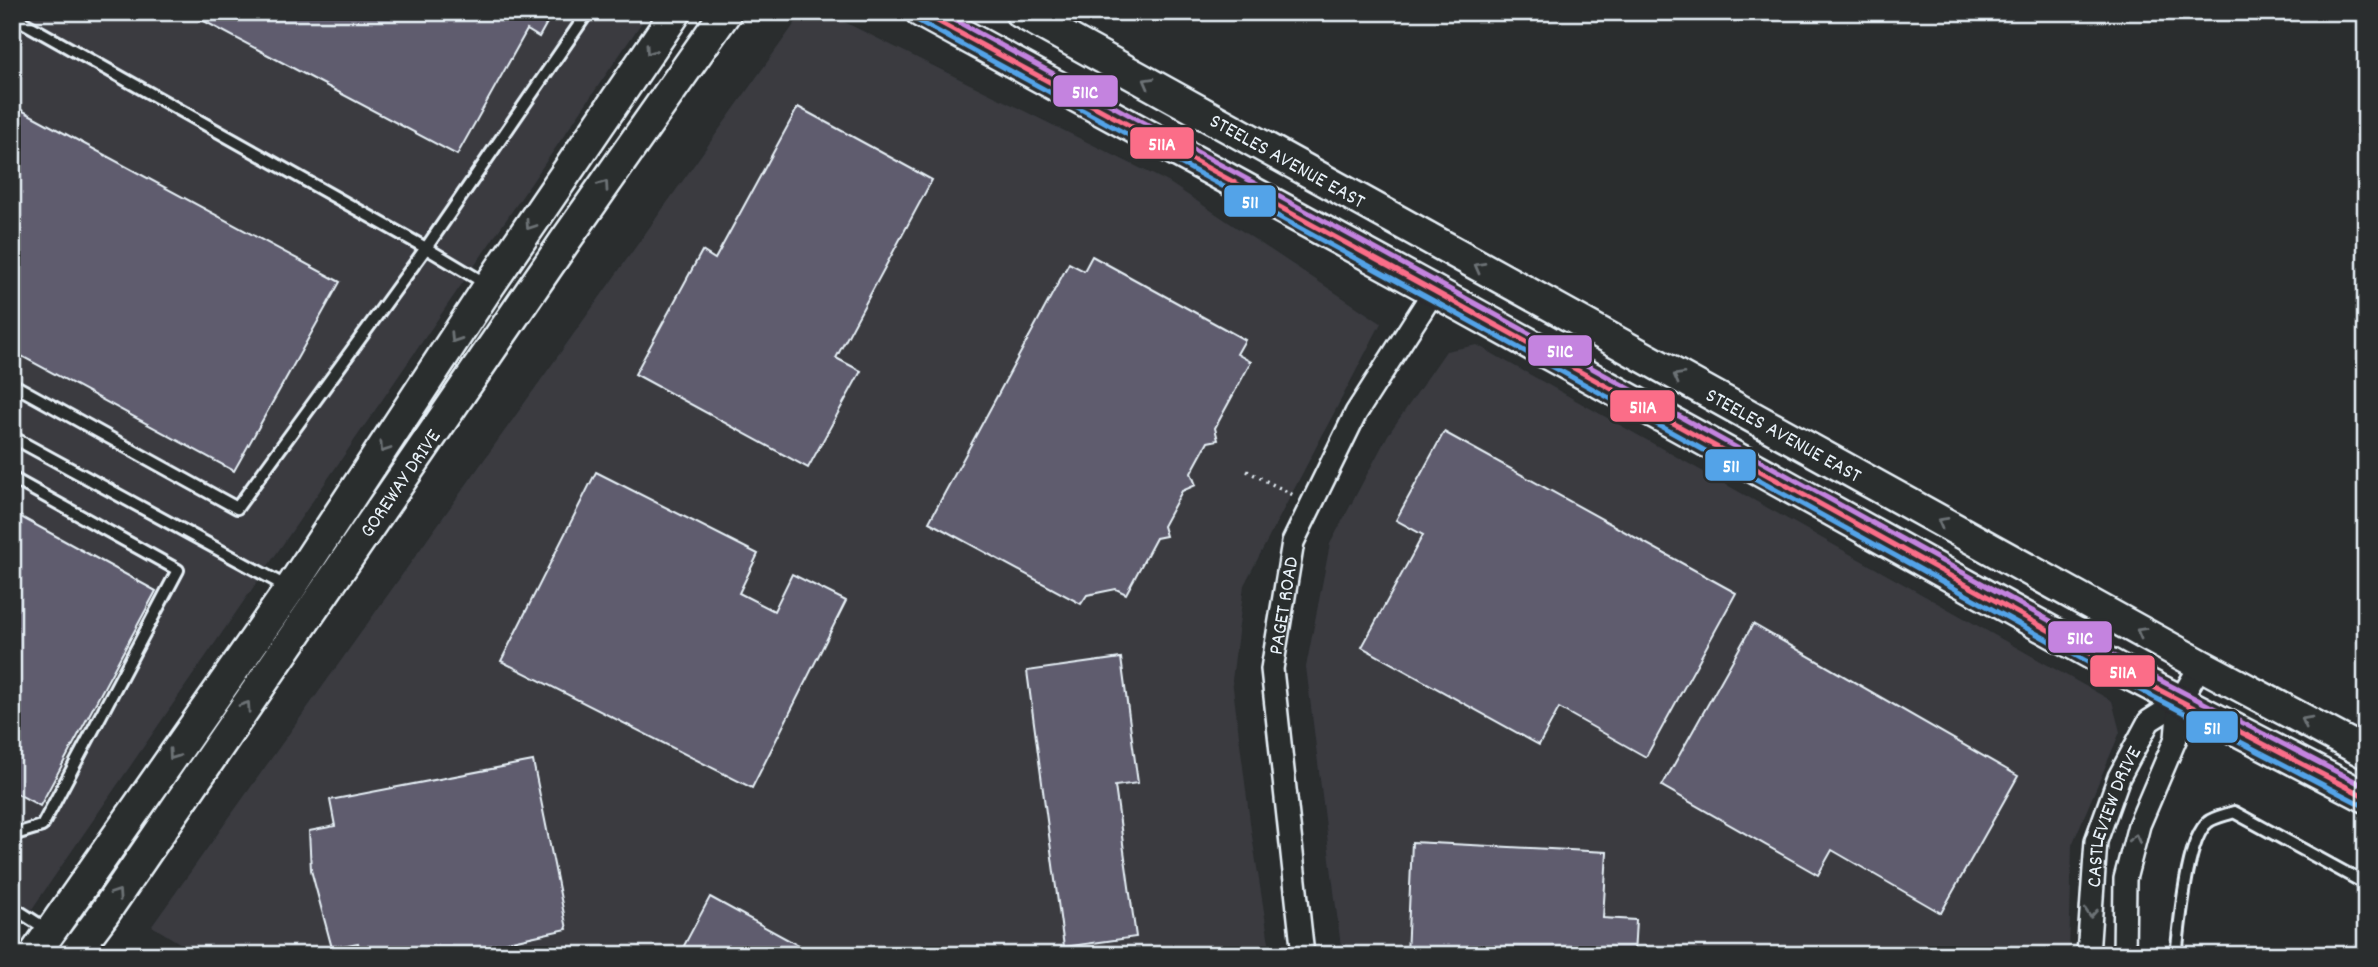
<svg xmlns="http://www.w3.org/2000/svg" width="2378" height="967" viewBox="0 0 2378 967" font-family="Dekko,sans-serif">
	<style>
		.built { fill: #3a3b41 }
		.building { fill: #5e5c6e; stroke: #e8f1f8; stroke-width: 2 }
		.lines { fill: none; stroke-linecap: round; stroke-linejoin: round }
		.lane-casing { stroke: #e8f1f8; stroke-width: 16 }
		.street-casing { stroke: #e8f1f8; stroke-width: 26 }
		.secondary-casing { stroke: #e8f1f8; stroke-width: 35 }
		.path { stroke: #e8f1f8; stroke-width: 3.5; stroke-dasharray: 2 5; stroke-linecap: butt }
		.lane { stroke: #2a2d2e; stroke-width: 10 }
		.street { stroke: #2a2d2e; stroke-width: 21 }
		.secondary { stroke: #2a2d2e; stroke-width: 30 }
		.bus-1-casing { stroke: #2a2d2e; stroke-width: 10 }
		.bus-2-casing { stroke: #2a2d2e; stroke-width: 10 }
		.bus-3-casing { stroke: #2a2d2e; stroke-width: 10 }
		.bus-1 { stroke: #fb6d88; stroke-width: 5 }
		.bus-2 { stroke: #53a3e8; stroke-width: 5 }
		.bus-3 { stroke: #c483df; stroke-width: 5 }
		.oneway { stroke: #6c7275 }
		.labels { text-anchor: middle; stroke-width: 7; stroke-linejoin: round; paint-order: stroke }
		.street-label { font-size: 21px; fill: #e8f1f8; stroke: #2a2d2e }
		.line-badge { stroke: #2a2d2e; stroke-width: 2.5 }
		.badge-label { font-size: 19px; text-anchor: middle; font-weight: bold; fill: #fff }
	</style>
	<rect width="100%" height="100%" fill="#2a2d2e"/>
	<filter id="ink" filterUnits="userSpaceOnUse"><feTurbulence type="fractalNoise" baseFrequency=".0143" numOctaves="2"/><feDisplacementMap in="SourceGraphic" scale="14" xChannelSelector="R" yChannelSelector="G"/><feConvolveMatrix kernelMatrix="1 2 1 2 8 2 1 2 1" color-interpolation-filters="sRGB"/></filter>
	<g filter="url(#ink)">
		<path class="built" d="M12,12H649L12,938Z
			M803,12H824L1168,182L1381,323L1244,585L1232,680L1251,830L1271,955H199L152,926Z
			M1477,345L2112,701L2120,732L2072,845L2069,955H1342L1306,667L1330,544L1388,435L1446,351Z"/>
		<path class="building" d="M187,12H553L539,37L527,30L457,155Z
			M12,105L340,282L234,471L12,351Z
			M798,107L932,180L836,358L861,371L808,468L635,374L702,251L715,259Z
			M1092,256L1245,340L1237,354L1251,362L1215,428L1218,440L1208,442L1191,473L1196,485L1182,491L1163,526L1166,536L1156,538L1126,594L1116,589L1087,595L1081,604L929,522L1069,263L1084,271Z
			M1444,432L1736,593L1646,757L1559,708L1539,745L1362,647L1423,535L1396,520Z
			M596,472L758,554L739,593L774,611L792,574L846,601L752,788L501,661Z
			M12,512L156,591L40,806L12,791Z
			M1753,624L2018,776L1941,913L1832,850L1818,875L1662,786Z
			M1121,658L1138,783L1115,786L1136,937L1064,947L1027,671Z
			M533,761L567,929L448,955H361L358,943L332,948L311,870L309,831L335,826L330,800Z
			M1412,842L1607,852L1603,918L1636,920L1634,955H1407Z
			M710,897L816,955H679Z"/>
		<g class="lines">
			<defs>
				<path id="lane" d="M12,16L426,248L488,285
					M12,384L237,508L426,248L588,12
					M12,437L289,588
					M12,478L178,570L42,826L12,835
					M12,907L48,930
					M2176,955C2180,926 2186,839 2208,822C2214,817 2226,815 2234,812L2366,884"/>
				<g id="street">
					<path id="s1" d="M1303,955L1272,669L1293,542L1356,413L1434,291"/>
					<path id="s2" d="M2088,955L2096,841L2119,777L2149,721L2179,702"/>
					<path d="M2124,955L2125,879L2139,825L2176,738L2179,702L2201,665"/>
				</g>
				<g id="secondary">
					<path d="M921,12L1434,291L2119,669L2366,797"/>
					<path id="s3" d="M1020,12L2201,665L2366,753"/>
					<path d="M34,955L290,589L489,286L676,12"/>
					<path id="s4" d="M73,955L103,915L565,241L726,12"/>
				</g>
			</defs>
			<use href="#lane" class="lane-casing"/>
			<use href="#street" class="street-casing"/>
			<use href="#secondary" class="secondary-casing"/>
			<path class="path" d="M1247,471L1295,496"/>
			<use href="#lane" class="lane"/>
			<use href="#street" class="street"/>
			<use href="#secondary" class="secondary"/>
			<defs>
				<path id="bus-1" d="M921,12L1434,291L2119,669L2366,797"/>
				<path id="bus-2" d="M917,20L1430,299L2115,677L2362,805"/>
				<path id="bus-3" d="M940,12L1438,283L2123,661L2366,787"/>
			</defs>
			<use href="#bus-1" class="bus-1-casing"/>
			<use href="#bus-2" class="bus-2-casing"/>
			<use href="#bus-3" class="bus-3-casing"/>
			<use href="#bus-1" class="bus-1"/>
			<use href="#bus-2" class="bus-2"/>
			<use href="#bus-3" class="bus-3"/>
		</g>
		<defs><path id="oneway-chevron" d="M-2-3.5L2.5 0L-2 3.5" fill="none" stroke-width="1.6" stroke-linecap="round" stroke-linejoin="round" transform="scale(1.75)"/></defs>
		<g class="oneway">
			<use href="#oneway-chevron" transform="translate(650 50) rotate(124)"/>
			<use href="#oneway-chevron" transform="translate(1148 82) rotate(-151)"/>
			<use href="#oneway-chevron" transform="translate(604 185) rotate(-55)"/>
			<use href="#oneway-chevron" transform="translate(530 225) rotate(124)"/>
			<use href="#oneway-chevron" transform="translate(1479 267) rotate(-151)"/>
			<use href="#oneway-chevron" transform="translate(455 338) rotate(123)"/>
			<use href="#oneway-chevron" transform="translate(1678 377) rotate(-151)"/>
			<use href="#oneway-chevron" transform="translate(384 448) rotate(124)"/>
			<use href="#oneway-chevron" transform="translate(1942 522) rotate(-151)"/>
			<use href="#oneway-chevron" transform="translate(2141 632) rotate(-151)"/>
			<use href="#oneway-chevron" transform="translate(246 706) rotate(-56)"/>
			<use href="#oneway-chevron" transform="translate(2306 721) rotate(-152)"/>
			<use href="#oneway-chevron" transform="translate(173 755) rotate(125)"/>
			<use href="#oneway-chevron" transform="translate(2135 839) rotate(-76)"/>
			<use href="#oneway-chevron" transform="translate(117 894) rotate(-56)"/>
			<use href="#oneway-chevron" transform="translate(2091 913) rotate(94)"/>
		</g>
	</g>
	<g class="labels">
		<g class="street-label">
			<text dy="7" stroke="none"><textPath href="#s3" startOffset="306">STEELES AVENUE EAST</textPath></text>
			<text dy="7" stroke="none"><textPath href="#s3" startOffset="873">STEELES AVENUE EAST</textPath></text>
			<text dy="7" stroke="none"><textPath href="#s4" startOffset="574">GOREWAY DRIVE</textPath></text>
			<text dy="7" stroke="none"><textPath href="#s1" startOffset="352">PAGET ROAD</textPath></text>
			<text dy="7" stroke="none"><textPath href="#s2" startOffset="142">CASTLEVIEW DRIVE</textPath></text>
		</g>
	</g>
	<g class="line-badge">
		<rect x="1052" y="74" width="67" height="34" rx="7" fill="#c483df"/>
		<rect x="1129" y="126" width="66" height="34" rx="7" fill="#fb6d88"/>
		<rect x="1223" y="184" width="54" height="34" rx="7" fill="#53a3e8"/>
		<rect x="1527" y="334" width="66" height="33" rx="7" fill="#c483df"/>
		<rect x="1609" y="389" width="67" height="34" rx="7" fill="#fb6d88"/>
		<rect x="1704" y="448" width="53" height="34" rx="7" fill="#53a3e8"/>
		<rect x="2047" y="620" width="66" height="34" rx="7" fill="#c483df"/>
		<rect x="2089" y="654" width="67" height="34" rx="7" fill="#fb6d88"/>
		<rect x="2185" y="710" width="54" height="34" rx="7" fill="#53a3e8"/>
	</g>
	<g class="badge-label">
		<text x="1085" y="98">511C</text>
		<text x="1162" y="150">511A</text>
		<text x="1250" y="208">511</text>
		<text x="1560" y="357">511C</text>
		<text x="1643" y="413">511A</text>
		<text x="1731" y="472">511</text>
		<text x="2080" y="644">511C</text>
		<text x="2123" y="678">511A</text>
		<text x="2212" y="734">511</text>
	</g>
	<rect width="2378" height="967" fill="none" stroke="#2a2d2e" stroke-width="42"/>
	<rect x="21" y="21" width="2336" height="925" fill="none" stroke="#e8f1f8" stroke-width="2.5" filter="url(#ink)"/>
</svg>
